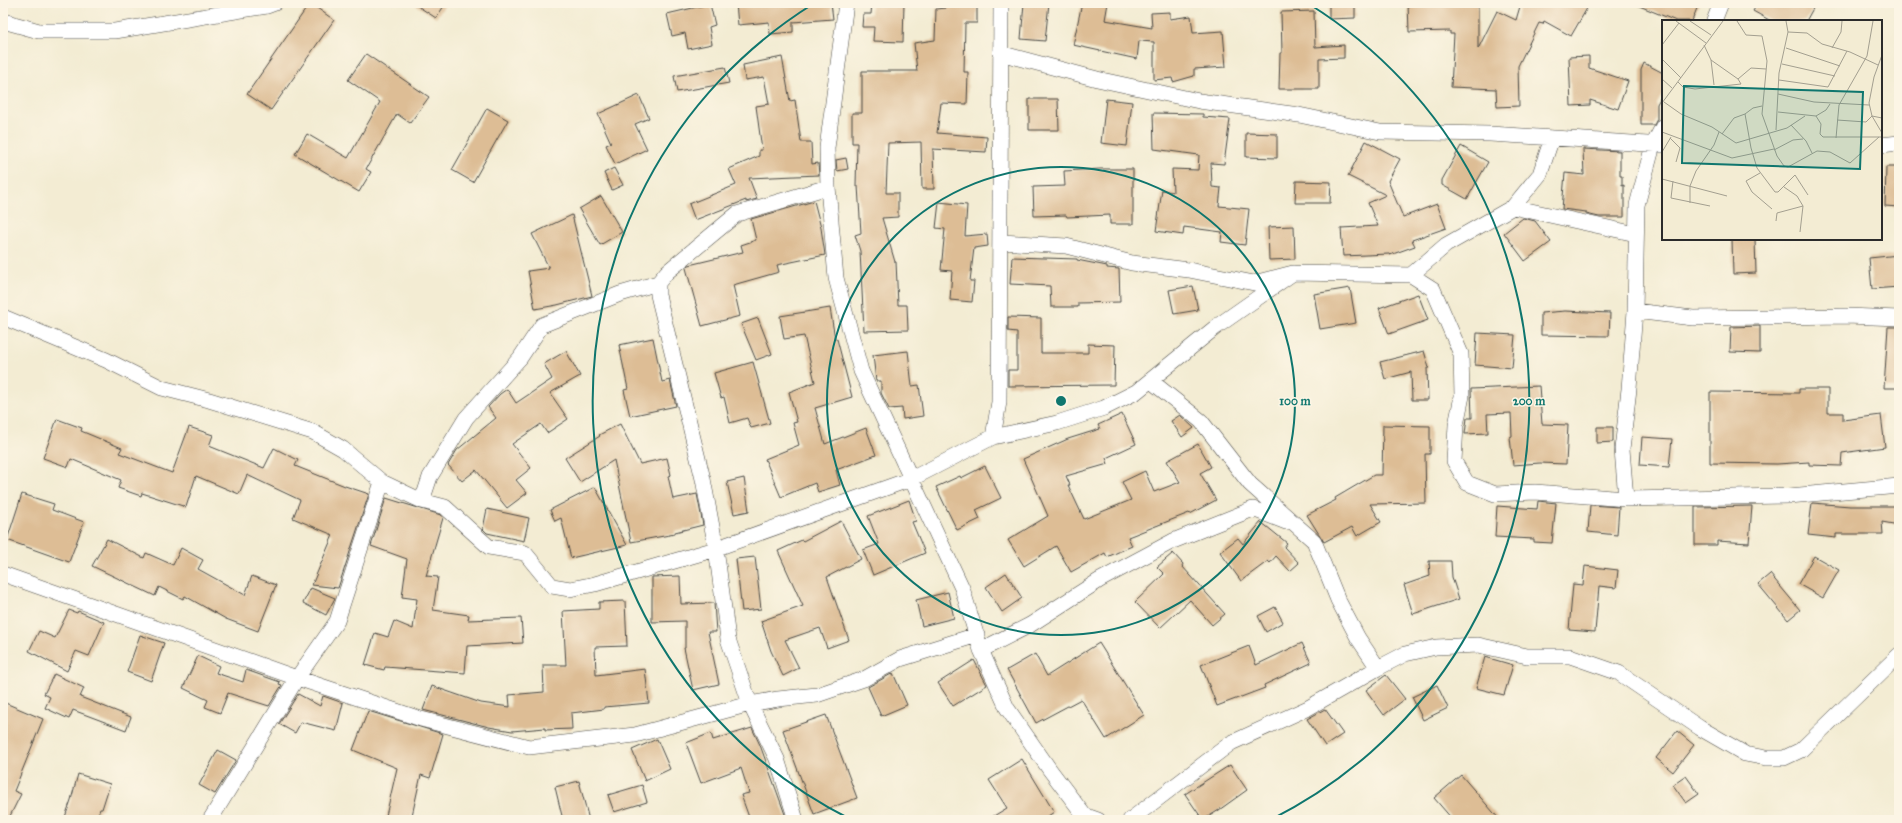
<svg xmlns="http://www.w3.org/2000/svg" width="1902" height="823" viewBox="0 0 1902 823" font-family="'IM FELL Great Primer',serif">
	<style>
		.building { fill: #ddbd95 }
		.lines { fill: none; stroke-linecap: round; stroke-linejoin: round }
		.minor-casing { stroke: #494844; stroke-width: 16 }
		.minor { stroke: #fff; stroke-width: 15 }
		.ring { fill: none; stroke: #0f766e; stroke-width: 2 }
		.inset-road { fill: none; stroke: #a39f90; stroke-width: 1 }
		.view { fill: #0f766e; fill-opacity: 0.15; stroke: #0f766e; stroke-width: 2 }
		.inset-edge { fill: none; stroke: #2b2b2b; stroke-width: 2 }
		.centre { fill: #0f766e; stroke: #fcf5e5; stroke-width: 2 }
		.ring-label { font-size: 12px; text-anchor: middle; font-weight: bold; fill: #0f766e; stroke: #fcf5e5; stroke-width: 3; stroke-linejoin: round; paint-order: stroke }
	</style>
	<rect width="100%" height="100%" fill="#fcf5e5"/>
	<filter id="ink" filterUnits="userSpaceOnUse"><feTurbulence type="fractalNoise" baseFrequency=".025" numOctaves="2"/><feDisplacementMap in="SourceGraphic" scale="8" xChannelSelector="R" yChannelSelector="G"/><feConvolveMatrix kernelMatrix="1 2 1 2 8 2 1 2 1" color-interpolation-filters="sRGB"/></filter>
	<filter id="wash" filterUnits="userSpaceOnUse"><feTurbulence type="fractalNoise" baseFrequency=".012" numOctaves="4" result="noise"/><feDisplacementMap in="SourceGraphic" scale="16" xChannelSelector="R" yChannelSelector="G"/><feGaussianBlur stdDeviation="0.9" result="paint"/><feColorMatrix in="noise" values="0 0 0 0 0 0 0 0 0 0 0 0 0 0 0 0 0 1.4 0 .05"/><feComposite in="paint" operator="in"/></filter>
	<g filter="url(#wash)">
		<rect width="100%" height="100%" fill="#f3ecd3"/>
		<g id="blocks">
			<path class="building" d="M310,3L334,20L271,110L247,94Z
				M413,3H446L436,18Z
				M736,3H761V5L831,3L833,19L793,22V32L770,34L769,22L738,25Z
				M872,3H904L903,42L873,41L874,27H862L863,14H871Z
				M945,3H977V23H965L964,72H968L967,104L941,103L937,133L987,137L986,152L933,149L934,189H922L921,142L888,143L886,193H898V217L882,218L895,262H896L898,305H907L908,330L864,331L860,251L855,235L861,233L858,186H856L857,143H852V113H862V71H917L914,43L935,40L936,9L945,8Z
				M1024,3H1049L1045,41L1021,39Z
				M1082,3H1108L1105,20L1152,28L1151,13L1170,12V19L1191,16L1193,33L1223,31L1226,67L1194,69V76L1173,82L1172,78L1154,80V42L1139,41L1137,59L1073,45Z
				M1329,3H1355V18L1329,19Z
				M1408,3H1478V49L1497,11L1516,20L1521,3H1590L1571,36L1544,21L1543,24L1539,23L1518,66L1519,106L1497,107L1496,89L1451,87L1454,34H1450V31L1409,32Z
				M1632,3H1699L1692,21H1676Z
				M1758,3H1816L1806,21H1771L1753,11Z
				M710,4L715,25L709,27L712,44L688,49L685,33L672,36L667,14Z
				M1314,11L1315,47L1344,45V58L1319,59V89H1279L1280,53H1282L1281,12Z
				M366,54L429,97L410,123L397,114L366,169L371,172L359,192L295,154L307,134L348,158L380,102L348,80Z
				M1589,56V68L1628,81L1618,109L1590,100V105L1571,106L1569,57Z
				M782,57L790,101L795,100L801,142H811L812,164L818,163L819,175L749,178L757,199L746,202V200L695,220L689,204L736,185L729,169L759,156V150H762L756,106L769,104L764,77L745,80L743,65Z
				M1644,63L1663,73V93L1657,104V119L1654,125H1641V70Z
				M725,67L729,83L677,92L674,76Z
				M639,95L649,118L635,124L647,149L615,164L606,145L611,143L598,114Z
				M1029,99H1058L1059,130H1029Z
				M1106,99L1132,102L1127,146L1101,143Z
				M487,108L508,120L473,182L452,170Z
				M1153,113L1203,114V117L1230,119L1224,164L1211,163L1212,187L1221,188L1219,206L1249,209L1245,245L1221,242L1222,232L1184,227L1183,235L1156,231L1162,190L1173,192L1172,169L1198,170L1199,155L1154,149Z
				M1246,133L1277,134V158L1246,157Z
				M1366,141L1400,159L1388,181L1403,217L1437,204L1446,228L1412,240L1415,246L1390,255L1389,254L1343,256L1341,228L1378,226L1368,203L1386,195L1348,176Z
				M1461,146L1488,162L1467,199L1442,185V180Z
				M1583,149L1620,151V176H1622V186L1624,185V217H1599L1586,214V212L1562,209L1565,173L1584,175Z
				M846,158L848,169L837,171L836,160Z
				M1886,167H1899V207L1885,206Z
				M614,168L623,185L612,190L604,173Z
				M1101,169H1133V224H1110V215L1067,217L1066,215L1034,216L1033,187L1065,186L1064,171Z
				M1296,181L1331,182L1330,203H1295Z
				M601,196L622,232L600,245L579,209Z
				M814,201L821,228L825,255L777,265L779,272L733,285L740,316L702,326L686,268L689,265L743,252L741,245L756,240L751,219Z
				M939,202L967,205L965,236L987,234L988,246L974,248L970,281H974L972,302L950,300L952,271L941,270L945,229L936,228Z
				M572,215L592,296L557,305L535,309L528,271L549,268L532,234Z
				M1523,218L1535,221L1551,242L1525,261L1504,233Z
				M1294,226L1295,259L1269,260L1268,227Z
				M1732,239H1755L1756,273L1733,274Z
				M1899,255V287L1872,289L1869,258Z
				M1012,257L1077,259V260L1107,266V268L1119,269L1120,302L1078,303V307H1051L1050,286L1010,284Z
				M1193,286L1198,310L1174,314L1169,290Z
				M1350,288L1356,323L1320,329L1314,294Z
				M1418,294L1428,320L1389,334L1379,308Z
				M830,308L835,339H837L852,397L815,408L825,444L866,428L876,455L836,470L840,485L818,492L815,483L781,497L765,459L799,445L793,423L797,422L789,392L815,382L804,336L784,339L780,316Z
				M1565,311L1610,313L1609,336L1541,335V313Z
				M1008,317L1041,318V353H1088V344L1115,345L1114,385L1008,386V370H1017V332L1008,331Z
				M758,318L772,354L756,360L741,324Z
				M1760,326V353L1730,352L1731,327Z
				M1888,327H1899V388H1884Z
				M1477,333L1515,335L1512,368L1475,365Z
				M653,338L662,382L670,380L676,406L630,416L624,390L628,389L619,345Z
				M566,351L580,376L550,393L568,419L547,433L541,424L512,444L531,468L516,480L527,493L507,508L476,470L462,481L448,465L457,450L496,418L488,407L500,394L507,389L516,403L552,379L544,364Z
				M908,351L912,386L919,385L923,416L903,419L902,408L889,409L881,393V381H876L873,355Z
				M1424,351L1429,368H1427L1428,400H1412L1411,372L1385,379L1380,362Z
				M753,362L770,423L751,428L747,418L730,423L724,397L721,398L714,373Z
				M1539,386L1542,424L1568,425L1566,464L1540,463L1513,465L1510,437L1512,436L1511,413L1487,414L1488,433L1465,434L1467,418H1472L1471,389Z
				M1799,389H1828V413H1843V420L1881,415L1885,447L1842,453L1841,466L1809,465V462L1777,464L1710,463V392L1799,393Z
				M1122,414L1136,444L1106,458L1108,464L1066,476L1070,485H1068L1084,519L1131,500L1122,482L1145,471L1154,492L1180,482L1167,461L1198,444L1211,467L1200,473L1216,500L1190,514L1189,513L1128,537L1132,546L1107,557L1105,553L1071,572L1056,546L1024,566L1008,540L1048,516L1023,459L1068,439L1100,429L1098,425Z
				M1180,415L1194,428L1182,437L1171,421Z
				M57,419L82,428L81,431L122,448L119,453L172,473L189,427L213,435L209,446L264,468L274,448L298,460L295,466L345,486L369,494L338,588L312,585L333,535L293,518L300,500L247,475L239,494L196,476L186,507L142,493L141,496L118,488L121,480L71,459L68,467L43,458Z
				M620,424L640,464L667,458L671,475L668,476L673,499L697,494L703,525L675,532V534L631,542L614,460L580,482L565,458L600,436L599,435Z
				M1383,425L1430,426V454H1425L1426,503L1370,504L1381,522L1357,536L1352,527L1324,542L1307,515L1336,500L1335,498L1374,475H1382Z
				M1597,427H1613V442L1597,443Z
				M1642,437L1672,439L1669,467L1640,465Z
				M985,466L1001,498L976,510L980,519L957,530L936,487L960,476L961,478Z
				M744,478L749,511L734,514L727,482Z
				M595,487L627,545L571,558L561,518L555,521L550,510Z
				M22,494L54,504L52,510L84,522L69,562L7,540Z
				M386,498L441,515L443,518L426,576L438,577L433,610L469,615L468,620L521,618L523,643L467,646L465,673L385,667L384,670L365,665L375,633L388,637L394,621L413,629L417,599L402,597L407,559L371,546Z
				M909,500L916,521L912,522L925,553L873,575L863,550L879,544L868,516Z
				M1538,501L1556,503L1552,543L1534,542V539L1495,537L1497,506L1537,509Z
				M1812,503L1850,506H1899V525L1882,522L1883,534H1836V538L1808,535Z
				M1590,505L1619,507L1617,535L1588,532Z
				M1752,506L1749,543L1717,541V545H1695V507Z
				M487,509L529,518L524,541L487,533L483,529Z
				M841,521L861,559L827,577L849,640L827,648L820,628L785,640L799,668L783,676L771,651L761,621L803,606L778,551L802,540L803,541Z
				M1261,522L1287,543L1284,547L1299,563L1290,571L1276,556L1270,563L1268,561L1241,581L1220,552L1238,538L1243,544Z
				M107,539L144,558L146,553L173,565L181,548L203,560L198,569L245,595L252,576L276,585L258,631L226,619L185,596L183,599L159,587L155,596L92,566Z
				M1173,553L1183,564L1182,566L1225,614L1212,625L1190,600L1160,628L1135,602L1164,574L1157,567Z
				M1814,556L1839,570L1823,598L1798,584Z
				M755,557L761,609L742,611L736,559Z
				M1429,561H1451L1452,577L1459,599L1413,614L1404,585L1430,576Z
				M1585,566L1618,570L1616,588L1599,586L1595,632L1569,630L1573,584L1583,585Z
				M1006,573L1022,598L1002,612L986,587Z
				M1770,574L1800,610L1788,620L1758,584Z
				M680,576L681,604L714,603L716,632H708L719,684L693,690L684,648H685V621L652,622V577Z
				M311,588L335,598L326,615L303,603Z
				M948,592L954,618L922,626L916,600Z
				M625,601L627,646L595,647L596,675L645,669L649,703L604,707V709L571,713L572,729L545,730V728L512,731L489,727L423,710L432,686L481,703L510,707L509,695L544,692L543,665H566L563,611L599,609V602Z
				M1275,607L1283,622L1266,632L1258,616Z
				M69,610L77,613L78,611L104,622L89,656L76,651L67,671L29,651L39,631L55,638Z
				M140,635L164,643L151,681L127,672Z
				M1099,643L1144,715L1106,739L1081,699L1036,723L1007,670L1035,654L1047,676Z
				M1302,643L1311,663L1264,685L1265,688L1217,706L1201,665L1249,646L1256,665Z
				M198,656L219,666L216,673L243,682L246,670L280,682L279,684L282,685L269,706L228,693L220,713L205,707L208,700L183,688Z
				M1485,657L1513,665L1504,695L1476,688Z
				M974,660L987,685L953,706L938,683Z
				M893,673L907,705L881,716L868,687Z
				M54,674L84,688L80,697L131,717L126,730L73,710L69,719L45,708L50,697L44,694Z
				M1386,675L1405,699L1384,715L1366,690Z
				M1437,685L1448,708L1423,720L1412,697Z
				M298,694L320,706L323,696L343,703L336,731L301,722L295,733L279,724Z
				M3,702L43,719L14,791L21,794L8,820H3Z
				M1325,709L1343,734L1325,746L1307,719Z
				M368,711L443,734L430,778L421,775L411,820H385L397,768L353,750Z
				M826,715L857,798L814,814L783,730Z
				M752,728L760,745L787,820H750L741,795L749,793L741,768L701,783L686,743L711,733L713,740Z
				M1677,731L1694,745L1673,772L1656,758Z
				M657,739L670,769L645,781L632,750Z
				M218,750L236,760L215,794L199,785Z
				M1022,759L1054,812L1042,820H987L1007,808L989,780Z
				M1230,765L1247,790L1219,810L1203,820L1185,794Z
				M78,774L110,784L102,809H100L96,820L85,816L83,820H64L71,800Z
				M1461,775L1500,820H1453L1434,798Z
				M1686,776L1699,794L1686,803L1673,785Z
				M579,781L589,820H563L555,787Z
				M642,785L647,802L614,812L608,795Z"/>
		</g>
	</g>
	<g filter="url(#ink)">
		<use href="#blocks" fill-opacity="0" stroke="#494844" stroke-width="1"/>
		<g class="lines">
			<defs>
				<path id="minor" d="M846,3L827,148L828,187L836,278L861,371L962,588L981,650L1007,708L1050,770L1084,815L1098,820
					M3,21L39,31H115L267,6L275,3
					M1714,21L1721,3
					M1000,53L1097,79L1199,101L1299,115L1380,132L1490,134L1663,145
					M1881,145L1899,143
					M1513,207L1636,234
					M1001,242L1066,246L1132,263L1189,270L1254,283L1293,273L1411,275L1433,289L1461,354L1462,396L1456,425L1454,461L1467,483L1495,494L1535,492L1626,499L1789,496L1899,486
					M1411,275L1446,245L1513,207L1540,174L1552,138
					M1635,311L1693,318L1846,316L1899,318
					M3,317L106,360L162,388L209,400L313,432L343,449L382,482L422,501L445,507L489,547L525,553L552,586L570,589L595,584L709,551L911,479L993,437L1057,423L1104,408L1136,392L1216,327L1293,273
					M1151,381L1201,421L1250,484L1314,541L1338,600L1358,638L1378,668
					M993,437L999,402L1001,3
					M1626,499L1622,449L1629,389L1635,311L1637,205L1653,145L1663,126
					M422,501L430,477L466,418L520,358L542,325L620,294L658,283
					M3,574L297,678L421,719L529,747L635,735L750,704L778,699L817,695L864,679L900,659L977,635
					M981,650L1030,625L1100,580L1173,541L1253,509L1286,522
					M210,820L297,678L337,621L382,482
					M796,820L777,759L750,704L728,639L716,548L703,479L658,295V283L667,272L737,214L828,187
					M1130,820L1231,743L1308,708L1378,668L1405,654L1436,647L1478,645L1527,656H1570L1619,673L1700,728L1745,754L1766,758H1784L1801,750L1899,655"/>
			</defs>
			<use href="#minor" class="minor-casing"/>
			<use href="#minor" class="minor"/>
		</g>
	</g>
	<g class="ring">
		<circle cx="1061" cy="401" r="234"/>
		<path d="M852 820A468 468 0 0 1 813 4M1309 4A468 468 0 0 1 1270 820"/>
	</g>
	<g transform="translate(1662 20)">
		<rect width="220" height="220" fill="#f3ecd3"/>
		<path class="inset-road" d="M14,1L44,23M28,1L49,15M75,1L84,15L100,16L105,41L100,94L115,136L122,146L126,147L155,131L168,132L188,143L217,117M126,12L145,13L160,24L188,32L216,45M0,25L17,3M42,25L49,40L52,65M124,28L178,46M170,28L179,12L180,1M220,35L212,57L207,83L210,96L220,113M0,39L19,58M120,44L173,56M0,59L10,68M76,59L89,48L104,49M117,60L166,67L185,31M16,62L21,67L33,69L79,64L76,59L49,40M116,74L152,82L207,85M2,82L19,94L50,107L74,123L125,108L143,96M0,83L61,1M100,86L91,88L83,94L89,128L95,148L113,172H116L133,155L146,175M116,92L154,96L164,90L168,84M154,96L159,104L158,114L161,117H220M175,100L204,102L210,96L220,98M129,105L144,121L150,133M114,110L117,53L126,12L124,1M0,112L70,138L112,129M60,114L72,98L83,94M8,118L18,128L14,142M174,118L177,85L205,36L211,1M112,130L131,120L141,119M0,132L9,117M98,153L84,161L90,172L110,189M0,159L65,176M11,161L9,178L48,186M122,167L135,176L141,186L138,212M28,183V166L34,151L52,125L57,112M114,201L115,193L141,186"/>
		<path class="view" d="M22,66L201,72L198,149L20,143Z"/>
		<rect width="220" height="220" class="inset-edge"/>
	</g>
	<circle cx="1061" cy="401" r="6" class="centre"/>
	<g class="ring-label">
		<text x="1295" y="405">100 m</text>
		<text x="1529" y="405">200 m</text>
	</g>
	<rect width="1902" height="823" fill="none" stroke="#fcf5e5" stroke-width="16"/>
</svg>
